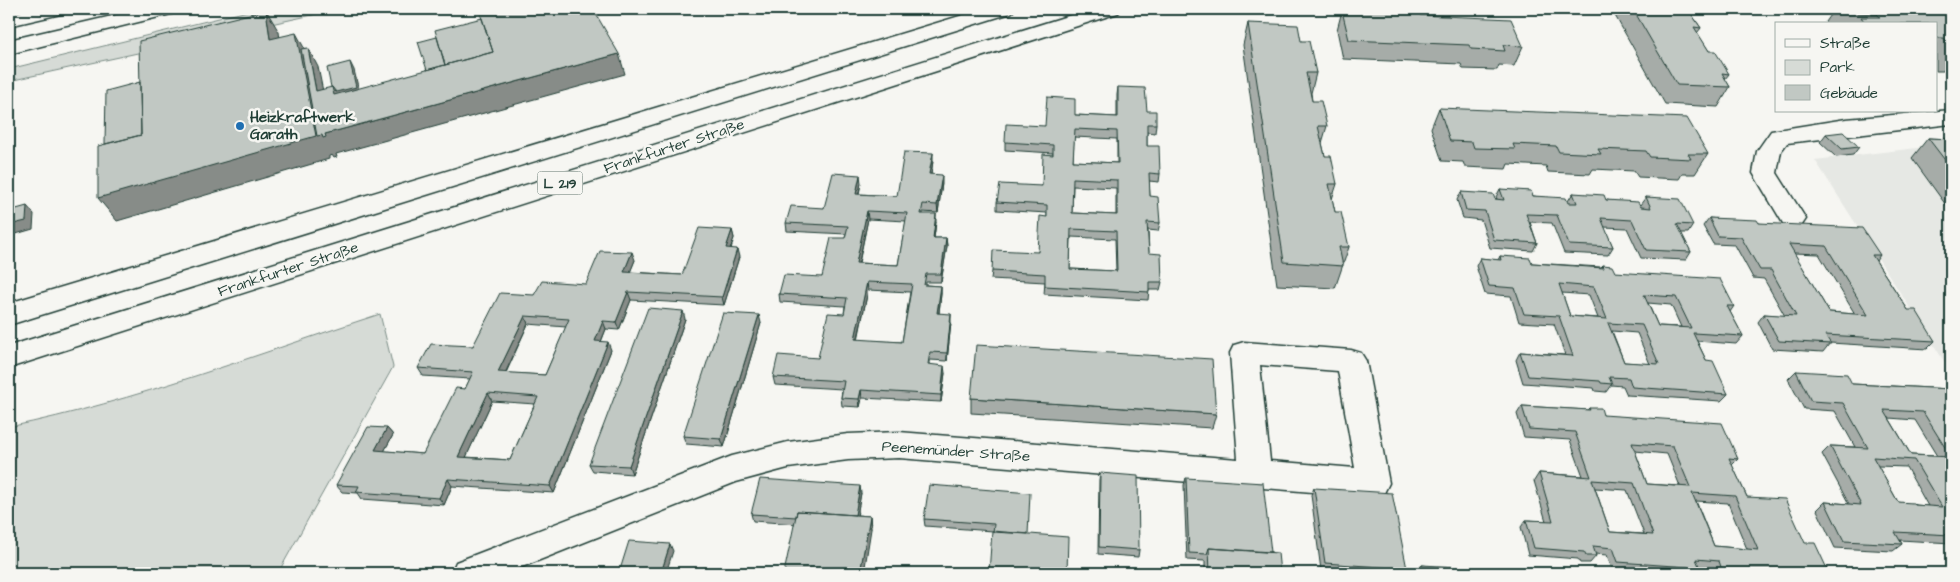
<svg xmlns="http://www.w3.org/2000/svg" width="1960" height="582" viewBox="0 0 1960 582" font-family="'Architects Daughter',sans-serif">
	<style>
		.built { fill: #e6e8e4 }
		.green { fill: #d6dbd6; stroke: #7a8c85 }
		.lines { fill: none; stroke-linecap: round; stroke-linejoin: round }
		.street-casing { stroke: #1f3d34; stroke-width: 3 }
		.primary-casing { stroke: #1f3d34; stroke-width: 3 }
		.highway-casing { stroke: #1f3d34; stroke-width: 3 }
		.street { fill: #f6f6f2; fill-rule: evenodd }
		.primary { fill: #f6f6f2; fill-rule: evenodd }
		.highway { fill: #f6f6f2; fill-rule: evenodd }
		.wall { fill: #a6aca8; stroke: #1f3d34; fill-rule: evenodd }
		.shaded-wall { fill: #878c88; stroke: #1f3d34 }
		.building { fill: #c1c8c3; stroke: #1f3d34; fill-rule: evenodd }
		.poi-dot { fill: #1f6fb2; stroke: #f6f6f2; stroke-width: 2 }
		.labels { text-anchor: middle; stroke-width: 5; stroke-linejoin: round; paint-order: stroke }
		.shield { fill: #f6f6f2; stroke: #60746d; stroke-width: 1 }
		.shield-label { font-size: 14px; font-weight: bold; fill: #1f3d34 }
		.poi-label { font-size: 15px; font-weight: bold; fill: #1f3d34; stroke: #f6f6f2; text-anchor: start }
		.street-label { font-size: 15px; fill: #1f3d34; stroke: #f6f6f2 }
	</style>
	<rect width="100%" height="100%" fill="#f6f6f2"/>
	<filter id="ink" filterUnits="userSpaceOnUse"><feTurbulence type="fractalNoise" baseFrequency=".02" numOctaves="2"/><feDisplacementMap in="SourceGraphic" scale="10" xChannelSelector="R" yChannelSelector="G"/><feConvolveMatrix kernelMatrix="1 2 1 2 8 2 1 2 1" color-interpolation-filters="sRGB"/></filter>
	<g filter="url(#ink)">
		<path class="built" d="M1951,144V372L1815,160Z"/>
		<path class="green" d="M256,9H340L9,81V69Z
			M380,314L393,367L278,573H9V427C136,401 257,354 380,314Z"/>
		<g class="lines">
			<defs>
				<path id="street" d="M1951,110V124L1787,143L1781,151L1777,173L1806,219L1802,225L1793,228L1784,225L1753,173L1757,151L1771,131L1846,119Z
					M1244,342L1351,350L1361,353L1366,361L1389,483L1384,493L1373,497L899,458L848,460L788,468L736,482L507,573H451L456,562L732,456L788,442L848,434L899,432L1238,459L1230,353L1234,345ZM1260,365L1338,371L1355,468L1270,461Z"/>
				<path id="primary" d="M983,9H1015L1011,13L9,325V303Z
					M1090,9H1122L1118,13L9,368V346Z"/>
				<path id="highway" d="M31,9H69L65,13L9,26V14Z
					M142,9H179L175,13L9,54V40Z"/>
			</defs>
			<use href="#street" class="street-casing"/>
			<use href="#primary" class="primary-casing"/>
			<use href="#highway" class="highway-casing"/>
			<use href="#street" class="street"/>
			<use href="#primary" class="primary"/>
			<use href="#highway" class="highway"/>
		</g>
		<path class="wall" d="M1357,9L1420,15L1523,46L1514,66L1499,65L1497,70L1463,69L1461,64L1343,59L1337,30L1342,11L1357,12Z
			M1615,9H1688L1701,28L1697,33L1709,51L1729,74L1725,79L1730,87L1718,107L1665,104L1613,12Z
			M1834,9H1951V67H1947L1943,71H1936V24H1827L1825,22Z
			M1248,23L1301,41L1316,73L1311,93L1312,101L1327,126L1322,143L1325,156L1337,184L1332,199L1335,212L1349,247L1335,288L1277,285L1243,45Z
			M1118,87L1147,111L1156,124L1155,133L1147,132V146L1160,174L1159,182L1149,181L1150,196L1160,223L1158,231L1148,230L1149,253L1162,282L1160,290H1149L1148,300L1044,294L1045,282L991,279L992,271L1038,252L1047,217V213L997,210V202L1042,186L1053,155V153L1005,150V142L1045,126L1075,115L1117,117V95ZM1074,137L1117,139V163L1073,161ZM1073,186L1116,188V215L1072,213ZM1071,237L1115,239L1116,271L1070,269Z
			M1439,108L1708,154L1695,174H1682L1679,179L1638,177L1634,171L1593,169L1590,174L1548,172L1546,166L1508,164L1506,169L1465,167L1463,162L1442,161L1431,128Z
			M1826,134L1859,147L1853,155L1836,157L1820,142Z
			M1928,138L1951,139V212L1912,158Z
			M933,161L931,174L942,183L938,213L923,212V214L936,222L934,238H946L947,246L941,282H926V285L941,286V294L939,313L951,322L947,361L930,360V365L945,373L941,402L862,398L860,407L842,406L841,398L842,389L775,385L773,377L818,358L844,314L845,306L780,302L779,294L822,277L845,238L846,234L787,231L786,223L824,208L861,183L859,194L897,196ZM868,219L906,221L898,265L859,263ZM868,290L910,292L902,342L858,340Z
			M1500,189L1568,203H1569L1568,201L1573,193L1641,207L1640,205L1646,197L1693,225L1688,233H1681L1691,252L1686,260L1641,258L1627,228L1604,227L1613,247L1608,255L1564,253L1552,223L1530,222L1537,243L1533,251L1490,248L1481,220L1463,218L1457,200L1461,192L1497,199L1496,197Z
			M1709,218L1759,223L1880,255L1876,261L1908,310L1935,341L1927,349L1830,343L1823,352L1772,349L1758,322L1764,314L1785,316L1764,279L1753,278L1735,245L1713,244L1703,226ZM1794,253L1819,254L1855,314L1829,312Z
			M732,230L734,238L731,249L739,257L724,305L631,300L619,330L606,329L601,342L611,350L554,493L452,486L444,505L362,499L358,493L342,492L336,485L387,428L393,435L384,451L423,454L465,389L470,379L423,376L418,368L473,346L534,295L586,284L635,260L630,272L682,275ZM528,324L566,327L545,375L506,373ZM492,401L535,404L510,460L466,457Z
			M1500,256L1532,263L1601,267L1603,265L1615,272L1734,306L1730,312L1743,336L1736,344L1697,341L1706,360L1728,394L1721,401L1627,395L1623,386L1611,385L1606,392L1595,391L1594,388L1523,383L1516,360L1520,352L1565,355L1554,324L1519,322L1511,296L1485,294L1476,266L1480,258L1498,260ZM1562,293L1589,295L1598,318L1570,316ZM1648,303L1671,305L1681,327L1658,326ZM1612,331L1637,333L1650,364L1624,362Z
			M685,319L632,474L593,471L589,464Z
			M761,323L724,447L686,444L683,436Z
			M1796,371L1852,384L1951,389V543L1900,540L1902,544L1893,551L1835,548L1817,510L1825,502L1849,504L1822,454L1830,446L1855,447L1835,411L1804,409L1788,379ZM1889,418L1915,420L1937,456L1911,455ZM1878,466L1906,467L1928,506L1915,505L1898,502Z
			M971,398L1216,414L1212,428L971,413Z
			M1522,406L1587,410L1589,408L1603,415L1738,459L1732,465L1747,497L1805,543L1829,573H1713L1711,568L1699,567L1701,573H1666L1612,569L1607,555L1595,554L1596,556L1590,563H1580L1578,559L1528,555L1521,527L1526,520L1546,521L1534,481L1539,473L1583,476L1570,440L1524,437L1517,414ZM1635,451L1667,454L1680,486L1647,484ZM1595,488L1627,490L1644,534L1610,532ZM1696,501L1728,503L1747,549L1714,546Z
			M1100,473L1139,550L1138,557L1098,554L1099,480Z
			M1186,478L1271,552L1280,573H1205V561L1187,560L1184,485Z
			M1314,488L1407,569L1405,573H1361L1321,570L1311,495Z
			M861,493L857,515L870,516L871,529L753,521L751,514Z
			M1030,493L993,531L925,526L924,519Z
			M1422,565L1493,573H1417Z"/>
		<path class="shaded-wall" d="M266,10L279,32L283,62L270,39Z
			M296,33L308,55L325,134L619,54L625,74L336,154L337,157L334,158L332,155L329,156V159L117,221L98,198Z
			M308,48L318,67L327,111L316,91Z
			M350,62L354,70L360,95L340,101L332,93V87Z
			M933,153V161L930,182L929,174Z
			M860,175L861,183L857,202L856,194Z
			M942,175V183L938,213L937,205Z
			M27,206L34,214L33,229L9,236V225Z
			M867,211L868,219L857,271L856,263Z
			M936,214V222L933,246V238Z
			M732,230L734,238L728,256L726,248Z
			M946,238L947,246L941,282V274Z
			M737,249L739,257L724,305L722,297Z
			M632,252L635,260L627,280L624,272Z
			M867,282L868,290L856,347L855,339Z
			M941,286V294L938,321L937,313Z
			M628,292L631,300L619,330L616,322Z
			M683,311L685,319L632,474L629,466Z
			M951,314V322L947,361V353Z
			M759,315L761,323L724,447L721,439Z
			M525,316L528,324L502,380L498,372Z
			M603,321L606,329L598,349L595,341Z
			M608,342L611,350L554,493L550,486Z
			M944,366L945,373L941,402V395Z
			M861,390L862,398L860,407L859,399Z
			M488,393L492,401L463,464L458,457Z
			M387,428L393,435L381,457L375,450Z
			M448,479L452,486L444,505L439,498Z
			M860,486L861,493L855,528L854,521Z
			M870,516L871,529L864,573H860Z
			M670,544L673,551L666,573H661Z"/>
		<path class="building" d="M497,9H593L619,54L325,134L326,137L323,138L322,135L317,136L301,49L308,48L316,91L332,87L334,95L493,52L480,13Z
			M1358,9L1418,11L1420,15L1511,19L1523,46L1503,45L1505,51L1471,49L1469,45L1349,40L1342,11L1359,12Z
			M1633,9H1688L1701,28L1694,27L1709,51H1715L1729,74L1722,73L1730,87L1677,85Z
			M1853,9H1951V44H1948L1944,38H1936V24H1866L1861,17H1880L1877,14L1857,13Z
			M266,10L270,39L296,33L316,136L98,198V146L141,135L139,41Z
			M482,18L493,52L445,65L435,30Z
			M1248,23L1298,25L1301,41H1309L1316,73H1306L1312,101H1321L1327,126H1318L1325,156H1331L1337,184H1329L1335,212H1341L1349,247H1339L1343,266L1284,262Z
			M437,37L445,65L427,70L418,42Z
			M350,62L356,87L336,92L332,87H331L327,68Z
			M140,82L141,135L105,144L106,91Z
			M1118,87L1145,88L1147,111H1156V124H1147V146H1159L1160,174L1149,173L1150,196L1158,197L1160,223L1147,222L1149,253L1161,254L1162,282H1149V292L1045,286V274L992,271L993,250L1038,252L1040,216L1047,217V205L997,202L1000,184L1042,186L1043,154L1053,155V145L1005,142L1006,124L1045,126L1047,97L1075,99V115L1118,117ZM1075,129L1117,131L1118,163L1073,161ZM1073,178L1117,180V215L1072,213ZM1071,229L1116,231L1117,271L1070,269Z
			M1439,108L1687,118L1708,154H1688L1691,159L1650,157L1646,151L1598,149L1601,154L1559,152L1556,146L1513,144L1515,149L1474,148L1472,142L1450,141Z
			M1843,132L1859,147L1842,149L1826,134Z
			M1928,138L1951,139V168Z
			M904,152L933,153L929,174L942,175L937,205L923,204L921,214H936L933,238H946L941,274H926L924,285L941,286L937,313L951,314L947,353L930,352L928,364L944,366L941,395L861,390L859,399L841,398L844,381L773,377L778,355L818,358L828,313L844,314L847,298L779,294L784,275L822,277L831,238H845L848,226L786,223L791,206L824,208L833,173L860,175L856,194L897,196ZM867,211L907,213L898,265L856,263ZM867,282L912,284L902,342L855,339Z
			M1500,189L1531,191L1533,196L1566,198L1568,203H1577L1573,193L1604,195L1606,200L1638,202L1641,207L1651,208L1646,197L1680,199L1693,225L1677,224L1691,252L1646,250L1632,220L1601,218L1613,247L1569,245L1557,215L1526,214L1537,243L1494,240L1485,211L1466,210L1461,192L1493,194L1495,199L1504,200Z
			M27,206L26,221L9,225V211Z
			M1709,218L1757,220L1759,223L1862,228L1880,255H1872L1908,310H1916L1935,341L1825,335L1831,344L1779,341L1764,314L1796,316L1771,270H1760L1741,237L1718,236ZM1789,244L1826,246L1868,315L1829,312Z
			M699,228L732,230L726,248L737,249L722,297L628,292L616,322L603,321L595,341L608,342L550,486L448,479L439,498L356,492L359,486L336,485L368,427L387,428L375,450L423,454L456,388L465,389L473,372L418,368L431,344L473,346L500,293L534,295L542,281L586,284L600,251L632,252L624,272L682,275ZM525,316L569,319L545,375L498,372ZM488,393L538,397L510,460L458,457Z
			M1500,256L1530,258L1532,263L1604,268L1603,265L1612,266L1615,272L1720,279L1734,306H1727L1743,336L1693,333L1706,360L1713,361L1728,394L1632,387L1629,378L1609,377L1612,384L1601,383L1600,381L1528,376L1520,352L1573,356L1559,316L1524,314L1515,288L1489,286L1480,258L1501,260ZM1559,284L1594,287L1607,319L1570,316ZM1644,295L1676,297L1691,328L1658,326ZM1608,323L1642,325L1659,364L1624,362Z
			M648,308L683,311L629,466L589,464Z
			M723,313L759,315L721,439L683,436Z
			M976,345L1212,359L1216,414L971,398Z
			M1796,371L1847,374L1852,384L1951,389V535L1895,532L1902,544L1844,541L1825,502L1861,505L1830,446L1868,448L1843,403L1811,401ZM1884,410L1923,412L1951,457L1911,455ZM1873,457L1914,460L1942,507L1915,505L1913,503L1898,502Z
			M1522,406L1590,410L1589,408H1601L1603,415L1722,423L1738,459L1729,458L1747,497L1785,499L1805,543H1815L1829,573H1723L1719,561L1696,559L1702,573L1690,572L1688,567L1618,562L1613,548L1593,546L1596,556H1586L1584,552L1534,548L1526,520L1553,521L1539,473L1591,477L1575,432L1529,429ZM1632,443L1673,446L1690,487L1647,484ZM1592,480L1634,483L1653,535L1610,532ZM1692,493L1735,496L1758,550L1714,546Z
			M1100,473L1138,476L1139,550L1099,547Z
			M1186,478L1263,483L1271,552L1209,548L1207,554L1189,553Z
			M760,479L860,486L855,515L797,511L796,517L751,514Z
			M929,485L1030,493L1028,534L993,532L994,524L924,519Z
			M1314,488L1392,493L1407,569L1325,563Z
			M797,511L870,516L860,573H784Z
			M992,531L1068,537L1067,573H989Z
			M629,541L670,544L661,573H619Z
			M1209,548L1278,553L1280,573H1210Z
			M1422,565L1492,569L1493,573H1424Z"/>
	</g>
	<circle class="poi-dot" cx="240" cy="126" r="5"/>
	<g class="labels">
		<rect class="shield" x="537.5" y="171.5" width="45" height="23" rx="4"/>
		<g class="shield-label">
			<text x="560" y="188">L 219</text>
		</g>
		<g class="poi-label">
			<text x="250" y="122">Heizkraftwerk<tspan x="250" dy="17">Garath</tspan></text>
		</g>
		<g class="street-label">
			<text transform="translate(674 146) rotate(-18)" y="5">Frankfurter Straße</text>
			<text transform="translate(288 269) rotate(-18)" y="5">Frankfurter Straße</text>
			<text transform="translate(956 451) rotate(4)" y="5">Peenemünder Straße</text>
		</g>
	</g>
	<rect width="1960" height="582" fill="none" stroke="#f6f6f2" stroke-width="30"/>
	<rect x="15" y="15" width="1930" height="552" fill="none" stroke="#1f3d34" stroke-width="2" filter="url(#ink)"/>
	<rect x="1775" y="22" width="162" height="90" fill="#f6f6f2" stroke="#a0aca6"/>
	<rect x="1785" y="39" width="25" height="8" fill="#f6f6f2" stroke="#a0aca6"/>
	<text x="1820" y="48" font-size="15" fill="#1f3d34">Straße</text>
	<rect x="1785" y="60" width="25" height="15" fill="#d6dbd6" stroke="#a0aca6"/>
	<text x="1820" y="72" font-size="15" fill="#1f3d34">Park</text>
	<rect x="1785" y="85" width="25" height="15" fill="#c1c8c3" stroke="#a0aca6"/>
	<text x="1820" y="98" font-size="15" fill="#1f3d34">Gebäude</text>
</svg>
